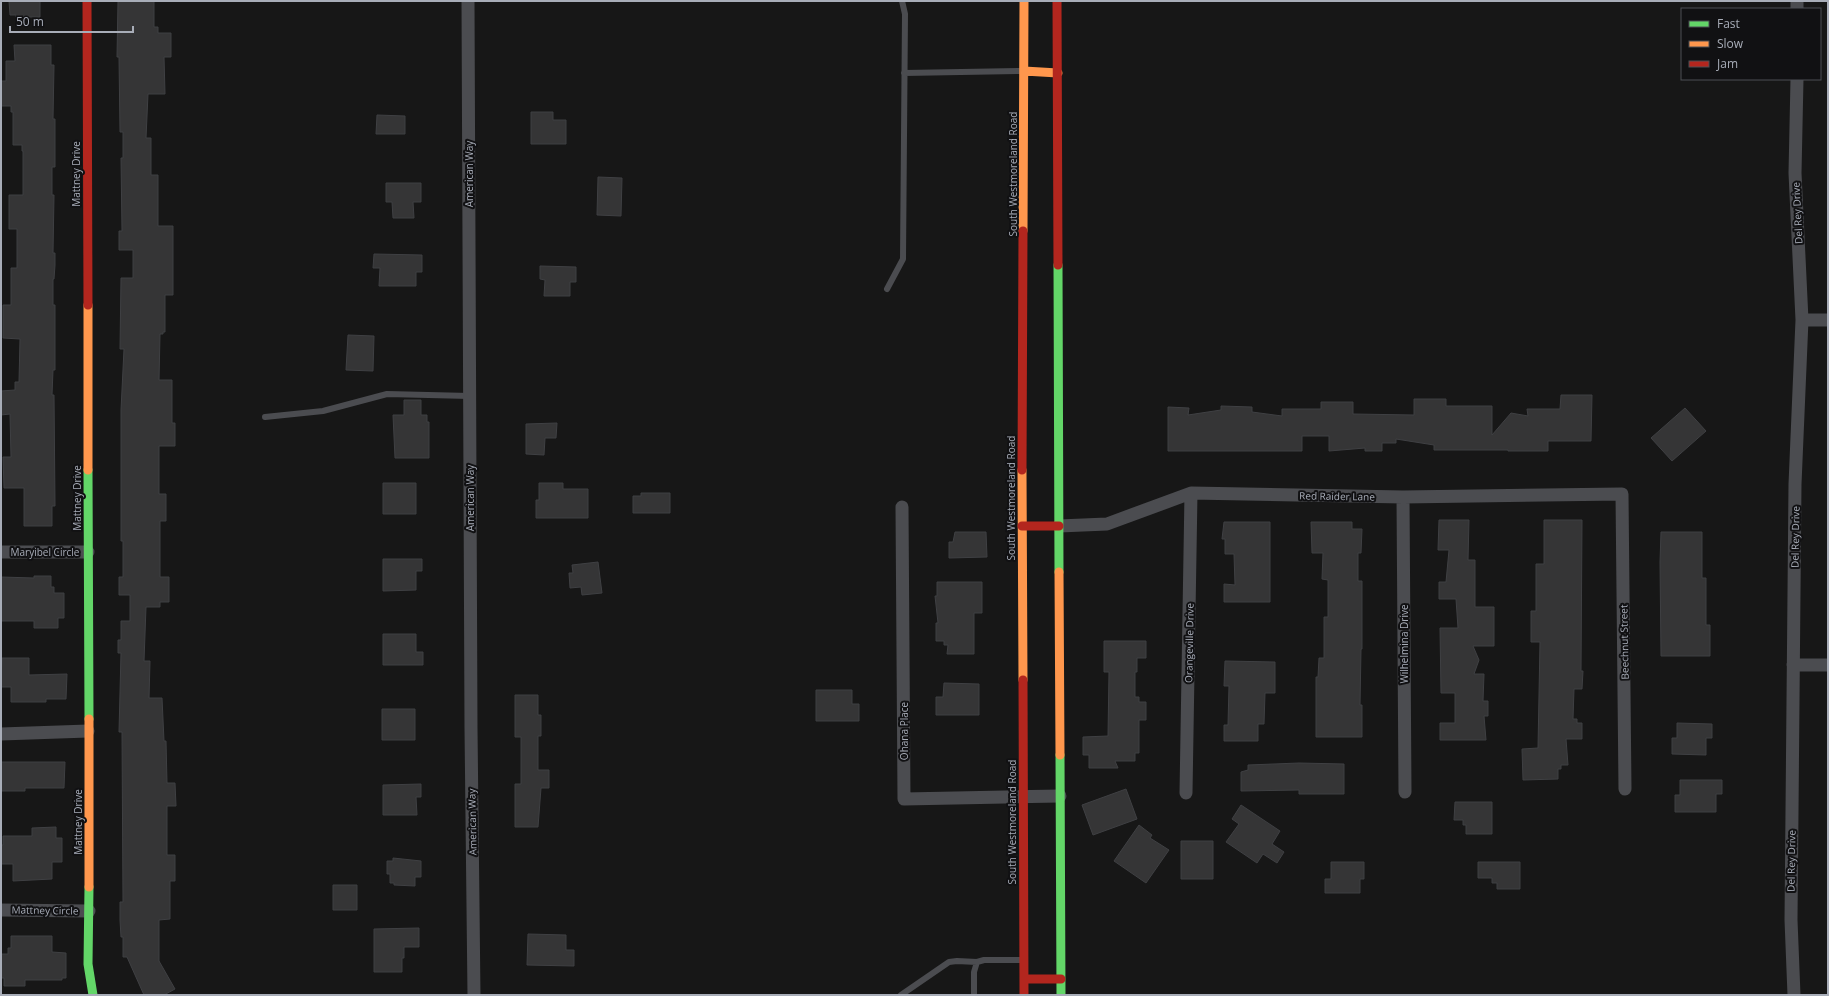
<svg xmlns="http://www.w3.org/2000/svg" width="1829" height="996" viewBox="0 0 1829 996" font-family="'Open Sans',sans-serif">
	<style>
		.building { fill: #353536; stroke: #3f4043 }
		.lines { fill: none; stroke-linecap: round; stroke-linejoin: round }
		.lane { stroke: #4b4c50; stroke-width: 6 }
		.street { stroke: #4b4c50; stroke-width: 13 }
		.fast { stroke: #63d668; stroke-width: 9 }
		.slow { stroke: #ff974d; stroke-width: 9 }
		.jam { stroke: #b3261e; stroke-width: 9 }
		.labels { text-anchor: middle; stroke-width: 4; stroke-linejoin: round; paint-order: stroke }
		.street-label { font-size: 10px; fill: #a8adb8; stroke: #111113 }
	</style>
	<rect width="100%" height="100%" fill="#171717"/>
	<path class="building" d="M9,1H40V17H16V15H10Z
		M118,1H154V27H158V33H171V57H164L165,94H148L146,138H151V175H158V226H173V295H165V332H163V334H160L159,380H172V423H175V446H159V494H166V521H160V577H169V602H160V607H146L144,661H150L149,698H162L164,741H166L167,783H175L176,806H167V855H175V881H170V919L159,920V961L175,989L164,995H144L127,957H123V937H121L120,920V902H123L122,732H119L121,653H118V640H121V621H130V595H119V577H123V541H121V410L124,349H120L121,278H133V250H119V231H122L121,158H123V132H120L119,57H117Z
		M14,45H51V65H54L53,119H55V167H52V195H54L53,253H55V265L54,279H53V305H55V370H53L52,395H54L55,506H52V526H24V488H4L3,457H11L10,414L1,415V391L15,390V382H19L20,339L3,338V305H11V268H17V229H9V195H23V151H22V145H13V112H11V106H1V81H6V61H15Z
		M531,112H553V120H566V144H531Z
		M377,115L405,116V134H376Z
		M598,177L622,178L621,216L597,215Z
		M386,183H421V202H413L414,218H393L392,202H386Z
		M374,254L422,255V272H416V286H379L380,268H373Z
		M540,266L576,267V282H570V296H544L545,280L540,279Z
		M348,335L374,336L373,371L346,370Z
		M1561,395H1592L1591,441H1548V451H1508V450H1434V445L1396,439V443H1382V451H1365V448L1329,451V436H1302V451H1168V407L1189,408L1188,415L1221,410V406L1252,407V412L1282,416V409H1321V402H1353V414L1414,415V399H1446V406H1492V435L1511,413L1528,416L1527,409H1560Z
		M404,400H421V415H427V422H429V458H395L393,415H404Z
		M1685,408L1706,431L1672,461L1651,438Z
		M557,423L556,438H545L544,455L526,454V424Z
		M383,483H416V514H383Z
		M539,483H563V489H588V518H536V500H539Z
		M641,493H670V513H633V496H641Z
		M1439,520H1469L1468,560H1475V607H1494V646H1473L1479,660L1474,674H1484L1483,701H1488V716H1484L1486,740H1440V723H1455V693H1441L1440,628H1458L1456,599H1439V582H1446L1449,550H1438Z
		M1544,520H1582L1581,671H1583L1582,689H1574L1573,719H1577V723H1582V739H1566L1568,765H1561V769H1558V779L1523,780L1522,749L1538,748L1540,642H1531V611H1536V564H1544Z
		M1224,522H1270V602H1224V584L1235,585L1234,554H1225V539H1222Z
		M1311,522H1352V529H1362L1361,553H1358V581H1362V649H1361L1360,705H1362V737H1316V677H1318L1319,658H1324V617H1328V580L1322,579L1323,553H1312Z
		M955,532H986L987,557L949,558V542H953Z
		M1661,532H1702V578H1706V625H1710V656H1661L1660,562Z
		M383,559H422V571H416V590L383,591Z
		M598,562L602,593L582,595L581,587L570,588L569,573H573L572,565Z
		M34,576H51V587H54V593H64V618H58V628H34V621H1V577L34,578Z
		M937,582H982V613H974V654H947L948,645H944V641H936V623H938L935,596H937Z
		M383,634H416V652H423V665H383Z
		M1104,641H1146V658H1137V672H1135V697H1139V702H1146V720H1139V753H1135V761H1115L1118,768H1089V755H1083V737L1108,736L1109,672H1104Z
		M2,658H29V675L67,674L66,699H46V702H11V687H1Z
		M1225,661L1275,662V693H1265L1264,724H1258V741H1224V725H1228L1229,686H1224Z
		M944,683L979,684V715H936V697H943Z
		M816,690H852V704H859V721H816Z
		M515,695H538V715H541V736H538V770H549V788H541L538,827H515V784H521V737H515Z
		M382,709H415V740H382Z
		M1677,723L1712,724V738H1706V755L1672,754V738H1677Z
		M1,762H65L64,788H25V791H1Z
		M1299,763L1344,764V794H1299V790L1241,791V772L1248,770V765Z
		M1680,780H1722V794H1716V812H1675V795H1680Z
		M421,784V797H416L417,815H383V785Z
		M1126,789L1137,819L1093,835L1082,805Z
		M1455,802H1492V834H1466V825H1463V820H1454Z
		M1241,805L1280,831L1272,844L1284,852L1277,863L1263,854L1257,863L1226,842L1239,824L1232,819Z
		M1139,825L1152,835L1150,838L1169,850L1146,883L1114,861Z
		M56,827V838H62V862H52V879L13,881V864H1V845H3V836H32V828Z
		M1181,841H1213V879H1181Z
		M393,858L421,861V877H415V886L394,885V883H390V874H387V861H393Z
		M1331,862H1364V879H1360V893H1325V879H1331Z
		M1478,862H1520V889H1497V883H1492V878H1478Z
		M333,885H357V910H333Z
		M419,928V947H404V958H402V972H374V929Z
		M528,934L566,935V950H574V966L527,965Z
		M11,936H52V952L66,953V978H62V980H25V986H4V978H1V954H8V948H11Z"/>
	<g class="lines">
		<path class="lane" d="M904,73L1023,71
			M887,289L903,259L905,14L902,1
			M265,417L323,411L387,394L470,396
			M901,995L949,962L957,961L977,962
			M974,995V972L977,962L984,960H1022"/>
		<path class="street" d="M468,1L471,728L474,995
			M1797,1V9
			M1802,320H1828
			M1403,497L1405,792
			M902,507L904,799L1060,796
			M1059,526L1107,524L1191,493L1403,497L1622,494L1625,789
			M1,552H88
			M1793,665H1828
			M1,734L88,731
			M1186,793L1191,493
			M1,910L89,911
			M1794,995L1791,920L1795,484L1802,320L1795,173L1797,79"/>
		<path class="fast" d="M1058,265L1059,572
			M88,470L89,719
			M1060,755L1061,995
			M89,887L88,964L93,995"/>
		<path class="slow" d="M1024,71L1058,73
			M1023,231L1024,1
			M88,305V470
			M1022,470L1023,680
			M1059,572L1060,755
			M89,719V887"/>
		<path class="jam" d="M87,1L88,305
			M1057,1L1058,265
			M1022,470L1023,231
			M1022,526H1059
			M1023,680L1024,995
			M1024,979H1061"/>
	</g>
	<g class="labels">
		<g class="street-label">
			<text transform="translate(76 174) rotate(-90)" y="4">Mattney Drive</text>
			<text transform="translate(469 174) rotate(-90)" y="4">American Way</text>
			<text transform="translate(1013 174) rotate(-90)" y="4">South Westmoreland Road</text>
			<text transform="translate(1797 213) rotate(-93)" y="4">Del Rey Drive</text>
			<text transform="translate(1337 496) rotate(1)" y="4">Red Raider Lane</text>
			<text transform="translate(77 498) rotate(-90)" y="4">Mattney Drive</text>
			<text transform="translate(470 498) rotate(-90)" y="4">American Way</text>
			<text transform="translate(1011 498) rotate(-90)" y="4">South Westmoreland Road</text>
			<text transform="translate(1795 537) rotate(-89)" y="4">Del Rey Drive</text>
			<text x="45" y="556">Maryibel Circle</text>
			<text transform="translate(1624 642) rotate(-91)" y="4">Beechnut Street</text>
			<text transform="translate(1189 643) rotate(-89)" y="4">Orangeville Drive</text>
			<text transform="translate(1404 644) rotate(-90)" y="4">Wilhelmina Drive</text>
			<text transform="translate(904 731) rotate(-90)" y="4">Ohana Place</text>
			<text transform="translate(78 822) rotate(-90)" y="4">Mattney Drive</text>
			<text transform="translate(472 822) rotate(-91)" y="4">American Way</text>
			<text transform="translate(1012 822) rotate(-90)" y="4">South Westmoreland Road</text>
			<text transform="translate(1791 861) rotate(-89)" y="4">Del Rey Drive</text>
			<text transform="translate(45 910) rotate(1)" y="4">Mattney Circle</text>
		</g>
	</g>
	<rect width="1829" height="996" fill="none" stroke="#a8adb8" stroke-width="4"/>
	<rect x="1681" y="8" width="140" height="72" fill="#111113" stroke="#4d4f55"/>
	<rect x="1689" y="21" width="20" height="6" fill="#63d668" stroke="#4d4f55"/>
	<text x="1717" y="28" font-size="12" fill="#a8adb8">Fast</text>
	<rect x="1689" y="41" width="20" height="6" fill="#ff974d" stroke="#4d4f55"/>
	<text x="1717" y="48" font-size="12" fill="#a8adb8">Slow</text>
	<rect x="1689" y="61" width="20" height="6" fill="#b3261e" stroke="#4d4f55"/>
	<text x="1717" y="68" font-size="12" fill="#a8adb8">Jam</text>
	<path d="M10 26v6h123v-6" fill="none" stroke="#a8adb8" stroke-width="2"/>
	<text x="16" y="26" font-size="12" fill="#a8adb8" stroke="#111113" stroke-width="3" paint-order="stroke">50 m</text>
</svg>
